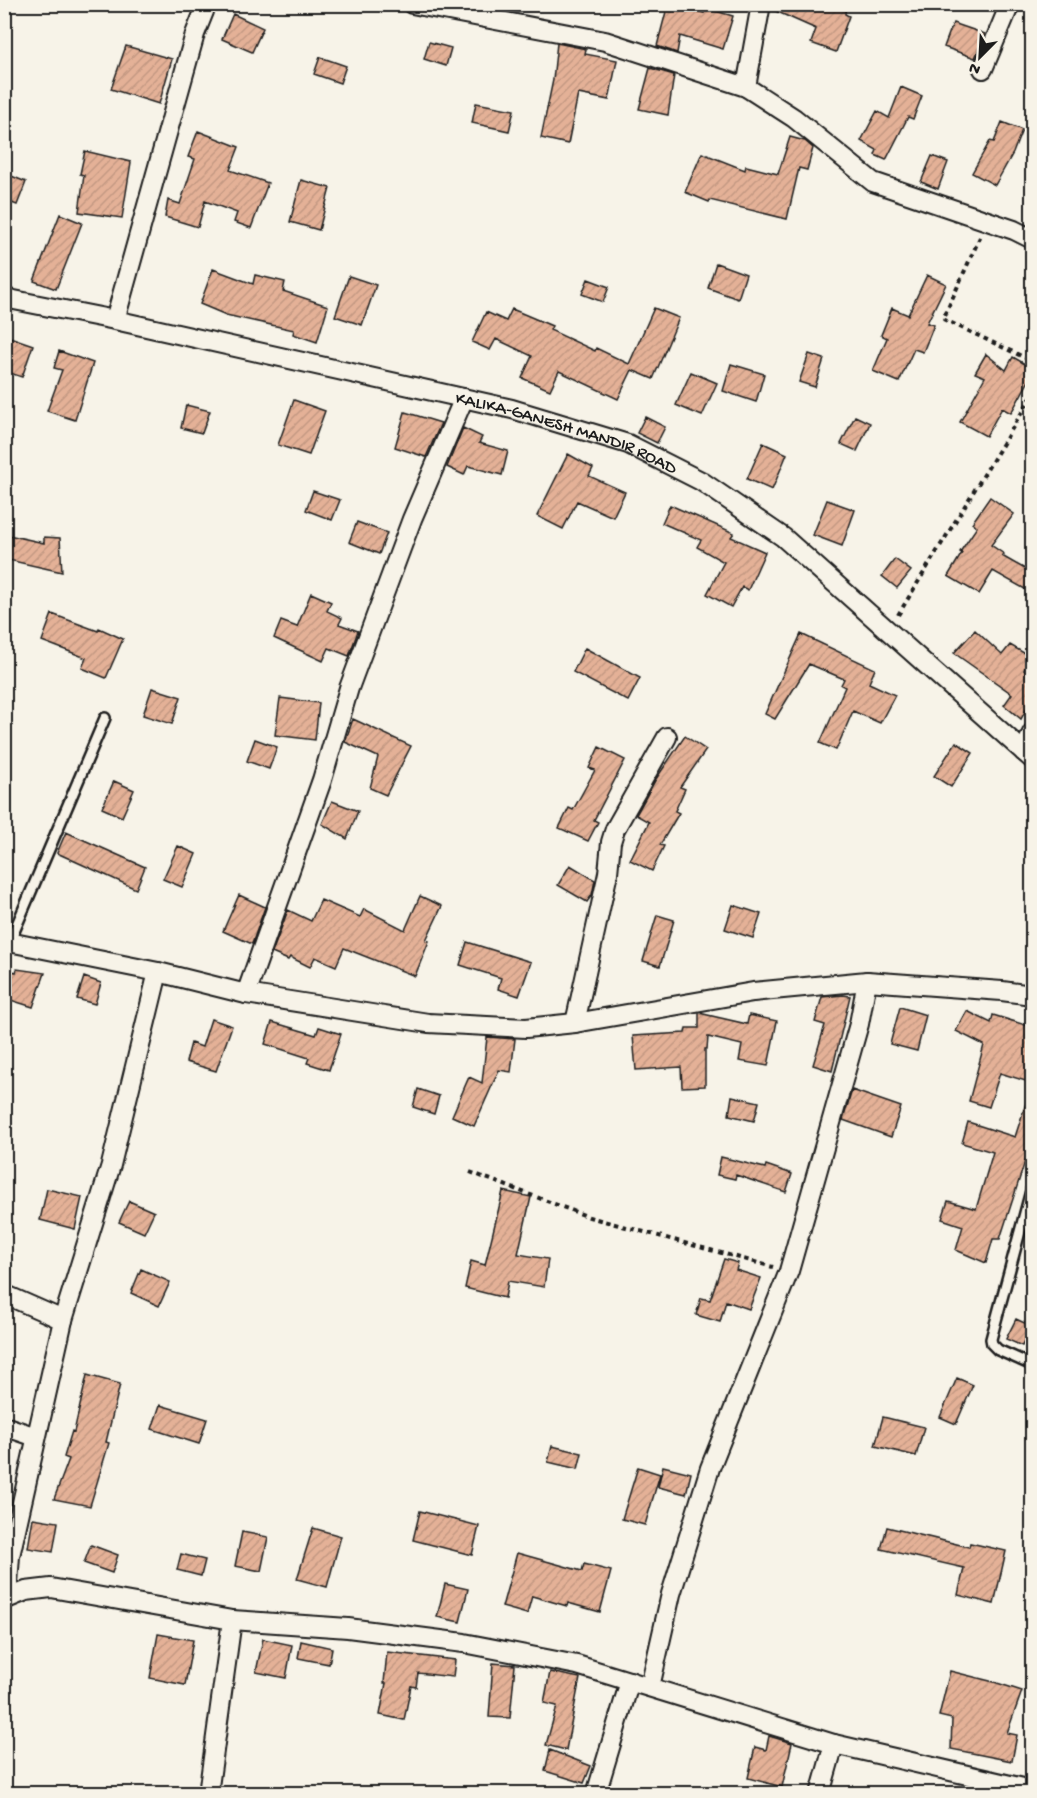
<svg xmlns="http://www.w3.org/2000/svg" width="1037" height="1798" viewBox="0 0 1037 1798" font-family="'Gochi Hand',sans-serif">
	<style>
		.building { fill: url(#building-hatch); stroke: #1c1c1c; stroke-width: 1.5 }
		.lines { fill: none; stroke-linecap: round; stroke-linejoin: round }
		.lane-casing { stroke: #1c1c1c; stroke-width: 14 }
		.street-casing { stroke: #1c1c1c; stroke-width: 22 }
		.path { stroke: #1c1c1c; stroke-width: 4; stroke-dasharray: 4.5 4.5; stroke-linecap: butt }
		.lane { stroke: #f7f3e8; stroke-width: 9 }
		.street { stroke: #f7f3e8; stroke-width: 18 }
		.labels { text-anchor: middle; stroke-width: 4.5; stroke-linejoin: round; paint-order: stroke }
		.street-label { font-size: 18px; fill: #1c1c1c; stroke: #f7f3e8 }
	</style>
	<defs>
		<pattern id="building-hatch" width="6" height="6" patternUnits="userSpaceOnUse" patternTransform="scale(1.5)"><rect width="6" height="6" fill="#e4b197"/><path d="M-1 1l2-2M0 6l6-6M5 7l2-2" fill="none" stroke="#c39882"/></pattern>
	</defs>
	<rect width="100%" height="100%" fill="#f7f3e8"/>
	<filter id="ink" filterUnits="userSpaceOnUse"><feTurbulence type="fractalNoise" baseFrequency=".0167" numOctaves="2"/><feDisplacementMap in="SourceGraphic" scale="12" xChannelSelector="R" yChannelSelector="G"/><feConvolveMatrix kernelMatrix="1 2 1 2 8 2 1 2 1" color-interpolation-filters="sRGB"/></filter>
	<g filter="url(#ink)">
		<path class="building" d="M668,4L704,13L705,8L733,16L723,49L680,36L677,53L657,46Z
			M772,4H846L845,14L849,16L836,52L811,43L816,29L771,9Z
			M233,14L263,28L252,52L222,39Z
			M953,23L985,34L975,58L944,47Z
			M429,42L451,48L446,66L424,59Z
			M557,43L586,49L585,54L617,60L609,100L578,94L568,144L541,138L553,80Z
			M126,46L172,59L159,104L111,89Z
			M320,57L346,66L340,83L314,74Z
			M650,68L674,75L668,115L639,109Z
			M901,87L922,96L913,119L908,117L886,160L875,155L877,150L861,141L877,111L889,118Z
			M476,103L514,110L509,131L472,123Z
			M1002,122L1022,130L1013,153L995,185L972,173L990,141L994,142Z
			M198,131L239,147L230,170L268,183L251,228L234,222L237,213L205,201L198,227L165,217L168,200L180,204L195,159L188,157Z
			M790,137L805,141L813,148L807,170L799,168L787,219L710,200L709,202L685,192L702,153L745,170L746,166L778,174Z
			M85,151L131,162L122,218L79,212L84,175L80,174Z
			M932,156L948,162L938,189L921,182Z
			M4,173L26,182L17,205L4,200Z
			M301,180L330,188L319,230L290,222Z
			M60,214L82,223L56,289L34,281Z
			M716,263L746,274L738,299L708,288Z
			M213,269L253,284L255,275L285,282L283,291L328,306L317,342L293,334L294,330L226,315L200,304Z
			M927,275L946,284L927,323L934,325L923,352L914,349L899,382L873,371L887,338L881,335L892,308L908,315Z
			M349,276L376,285L362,325L335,316Z
			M588,279L609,287L603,302L582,294Z
			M654,308L679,318L653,379L632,370L618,399L559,371L550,390L522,378L532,356L496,339L490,350L472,342L486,312L506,321L512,309L552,326L550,330L595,351L596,348L629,364Z
			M4,335L33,345L22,377L4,371Z
			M59,351L93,363L75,420L47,411L62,370L54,368Z
			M809,354L824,359L815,387L799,382Z
			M986,354L1006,370L1013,357L1032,368V375L1011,413L1002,408L986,436L960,422L985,377L975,373Z
			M731,364L764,374L756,402L723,391Z
			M691,372L717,383L702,416L676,405Z
			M294,400L325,411L309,455L278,445Z
			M186,405L210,411L202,433L181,428Z
			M405,412L441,423L426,457L395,447Z
			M855,416L870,423L857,451L841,444Z
			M645,417L665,427L657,443L637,433Z
			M463,428L482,437L479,443L508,451L502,475L468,466L464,475L447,467Z
			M763,443L787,454L772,490L747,479Z
			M568,454L593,468L589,476L625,492L613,517L577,501L563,529L537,516Z
			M313,491L340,500L332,520L306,510Z
			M990,497L1014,514L991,545L1004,554L1002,556L1032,573V593L993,571L979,594L948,576L962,553L960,552L977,527L972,523Z
			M827,500L855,510L842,546L813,535Z
			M670,505L734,533L731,537L765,552L748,590L742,587L731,607L707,594L724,562L697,547L701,540L662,523Z
			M357,522L387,533L379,554L349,542Z
			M4,534L44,543V537L60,538L62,572L4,559Z
			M895,559L911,571L897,588L882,576Z
			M311,593L331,602L327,611L342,618L339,624L358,631L349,656L329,648L323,661L274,638L281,621L297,627Z
			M52,614L98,631L99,628L123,639L106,678L82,668L86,658L42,641Z
			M975,630L1002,655L1010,645L1031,657L1024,670L1032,678V699L1021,719L1004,705L1012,694L954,653Z
			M801,634L875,669L869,683L895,695L880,723L853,711L836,750L820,743L845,687L841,685L844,679L809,664L775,719L765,714Z
			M585,648L640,678L628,701L573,672Z
			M152,688L181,697L172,724L143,715Z
			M280,698L319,703L315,740L275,735Z
			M353,719L411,746L386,795L370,788L378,757L345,742Z
			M685,736L706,750L680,787L685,789L675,811L679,813L660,845L664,846L652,871L630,860L649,822L636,815L656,779Z
			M255,739L277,747L269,769L247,761Z
			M956,742L973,753L951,787L934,776Z
			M599,747L625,760L594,820L598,822L588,841L559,828L569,808L573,810L595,770L589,768Z
			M114,781L134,790L122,817L102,808Z
			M332,801L358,811L347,839L322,824Z
			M66,832L145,867L136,889L57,853Z
			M178,846L196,854L182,887L163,879Z
			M570,865L595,880L592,895L587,902L558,885Z
			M239,895L265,907L252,944L223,931Z
			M420,896L442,906L426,940L429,941L415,976L344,948L336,966L315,957L310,967L290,957L288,960L272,953L288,910L311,921L321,900L360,917L364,909L405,930Z
			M733,905L761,914L753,938L725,929Z
			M657,915L674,920L660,966L643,961Z
			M467,942L531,962L519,996L498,989L501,978L460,965Z
			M4,969L16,972L17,969L45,973L33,1007L4,998Z
			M84,977L101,983L95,1004L77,999Z
			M843,995L850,996L832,1071L813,1065L825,1025L815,1022L822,997Z
			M900,1007L926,1015L917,1051L890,1044Z
			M967,1011L991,1023L993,1015L1032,1027V1083L1000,1073L989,1107L969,1101L984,1045L956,1031Z
			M699,1013L747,1024L749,1015L777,1021L768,1066L739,1061L742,1045L708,1037L707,1049H705V1086L682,1087L681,1067L636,1070L633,1036L685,1033L686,1028H699Z
			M211,1019L232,1026L216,1071L186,1062L191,1043L202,1047Z
			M272,1022L316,1035L319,1027L341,1034L329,1070L307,1063L309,1058L265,1044Z
			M487,1037L515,1039L511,1072L499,1070L474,1126L452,1116L469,1077L482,1083Z
			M418,1089L439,1096L434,1114L413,1107Z
			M852,1090L901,1107L891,1137L843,1120Z
			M1029,1094L1032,1095V1140L1000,1239H993L986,1263L956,1250L963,1226L942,1219L948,1201L976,1209L993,1152L962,1143L968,1122L1015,1137Z
			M732,1096L759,1102L754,1121L729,1115Z
			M721,1157L765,1168L766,1165L792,1174L786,1192L736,1175L735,1179L717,1175Z
			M47,1189L82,1197L75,1229L40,1220Z
			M503,1191L531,1197L518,1254L548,1259L544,1287L508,1281L505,1298L465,1288L471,1261L485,1265Z
			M129,1201L154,1212L144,1233L119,1222Z
			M724,1259L738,1263L736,1270L761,1278L749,1309L726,1301L720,1322L696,1315L701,1298L710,1300Z
			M141,1269L170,1282L159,1306L131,1293Z
			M1016,1319L1031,1326L1022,1346L1006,1339Z
			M87,1375L120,1384L106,1442L109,1443L90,1506L54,1499L69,1459L64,1457L72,1431L74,1432Z
			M957,1378L973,1385L956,1424L940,1417Z
			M160,1405L207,1419L199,1444L152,1429Z
			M883,1417L924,1427L916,1456L875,1446Z
			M552,1446L582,1453L578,1469L548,1462Z
			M663,1466L691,1473L686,1494L658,1487Z
			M638,1467L660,1474L645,1525L622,1519Z
			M420,1511L479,1526L472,1555L413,1540Z
			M33,1518L58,1522L53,1552L28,1548Z
			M887,1527L969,1547L970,1543L1006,1551L994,1604L958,1595L964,1568L881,1549Z
			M313,1528L341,1536L327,1587L297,1579Z
			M242,1532L268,1537L261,1571L235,1566Z
			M91,1545L118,1555L112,1573L84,1563Z
			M517,1553L582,1571L584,1564L611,1571L600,1612L568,1603L567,1606L532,1596L527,1614L502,1607Z
			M181,1554L205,1560L201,1576L177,1570Z
			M445,1584L468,1589L460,1622L437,1617Z
			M158,1634L193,1640L185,1685L150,1678Z
			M263,1639L292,1645L286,1678L256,1672Z
			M301,1641L332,1648L329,1664L298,1658Z
			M387,1652L455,1660L453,1677L418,1673L416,1687L411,1686L404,1720L380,1715L386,1683H384Z
			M493,1663L515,1665L510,1718L489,1717Z
			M950,1671L994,1682L1022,1691L1007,1733L1017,1735L1012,1761L951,1749L952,1719L939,1716Z
			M550,1672L580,1678L566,1750L546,1745L557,1706L544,1703Z
			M769,1736L792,1743L782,1787L748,1778L755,1747L766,1750Z
			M550,1750L591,1766L584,1783L545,1771Z"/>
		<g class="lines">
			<defs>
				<path id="lane" d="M10,941L105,718
					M1032,1187L991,1339L992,1344L998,1350L1032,1365"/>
				<g id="street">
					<path d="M412,4L605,41L746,87L794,118L873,182L1014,230L1032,239"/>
					<path d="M983,69L1010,4"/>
					<path d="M746,87L761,4"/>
					<path id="s1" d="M4,298L115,320L512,409L628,444L701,481L783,537L1032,759"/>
					<path d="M115,320L195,34L207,4"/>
					<path d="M1024,752L1032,733"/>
					<path d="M4,941L158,972L246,994L428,1023L526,1028L575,1023L753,992L867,981L1002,991L1032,995"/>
					<path d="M246,994L322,780L349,688L412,519L464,398"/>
					<path d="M575,1023L608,873L611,842L615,829L667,737"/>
					<path d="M4,1294L63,1320L10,1556L7,1598"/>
					<path d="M63,1320L111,1165L158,972"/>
					<path d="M4,1426L36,1437"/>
					<path d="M4,1600L26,1591L51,1588L232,1620L348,1628L464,1643L577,1665L834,1744L1032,1790"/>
					<path d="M650,1687L671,1594L710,1468L789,1271L859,1024L867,981"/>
					<path d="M208,1794L232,1620"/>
					<path d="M596,1794L630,1681"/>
					<path d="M820,1794L834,1744"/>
				</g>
			</defs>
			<use href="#lane" class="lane-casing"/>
			<use href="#street" class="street-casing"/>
			<path class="path" d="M980,237L943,319L1032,361
				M898,615L1032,396
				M470,1172L589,1217L773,1267"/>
			<use href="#lane" class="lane"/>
			<use href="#street" class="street"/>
		</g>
	</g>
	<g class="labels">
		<g class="street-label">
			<text dy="6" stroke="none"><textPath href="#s1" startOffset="579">KALIKA-GANESH MANDIR ROAD</textPath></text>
		</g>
	</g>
	<rect width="1037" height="1798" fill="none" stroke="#f7f3e8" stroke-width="24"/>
	<rect x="12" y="12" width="1013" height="1774" fill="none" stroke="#1c1c1c" stroke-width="2" filter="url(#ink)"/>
	<g transform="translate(980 57) rotate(204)" stroke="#f7f3e8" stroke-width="4.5" paint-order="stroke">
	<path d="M0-4.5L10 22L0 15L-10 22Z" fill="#1c1c1c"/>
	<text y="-9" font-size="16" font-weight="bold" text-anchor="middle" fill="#1c1c1c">N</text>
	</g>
</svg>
